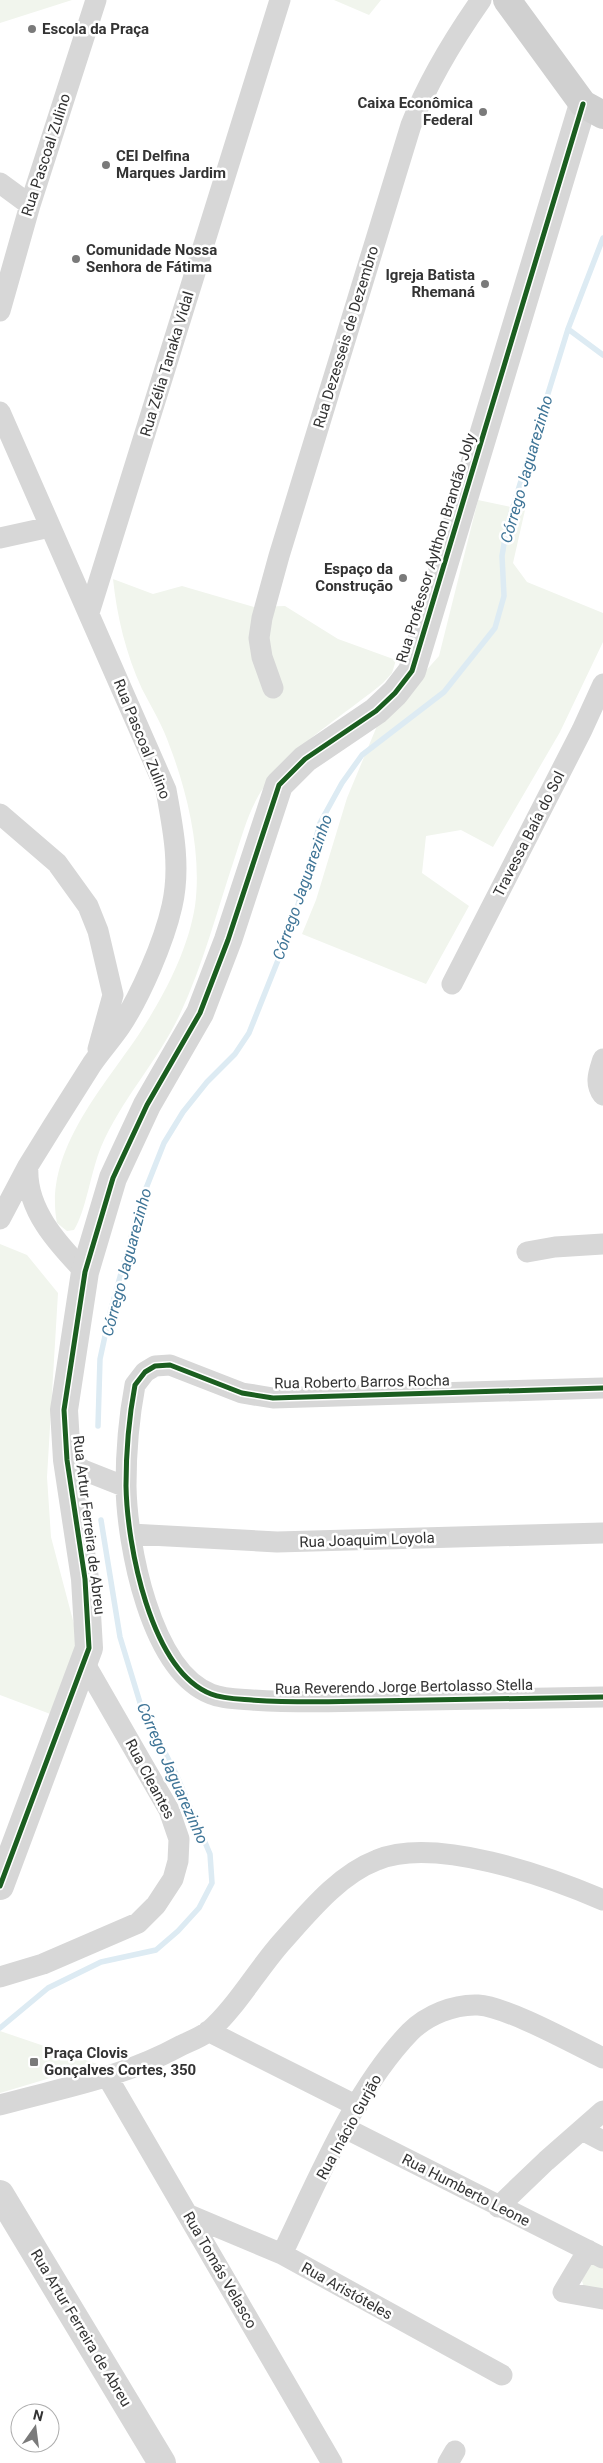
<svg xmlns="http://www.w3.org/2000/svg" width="603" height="2463" viewBox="0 0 603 2463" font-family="Roboto,sans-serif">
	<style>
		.green { fill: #f1f5ed }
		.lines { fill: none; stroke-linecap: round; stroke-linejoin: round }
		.stream { stroke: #ddebf3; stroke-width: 5.5 }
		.minor { stroke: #d7d7d7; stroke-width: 21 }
		.tertiary { stroke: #d7d7d7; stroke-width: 28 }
		.secondary { stroke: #d0d0d0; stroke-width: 28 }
		.cycleway-casing { stroke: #fff; stroke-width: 8 }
		.cycleway { stroke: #1b5e20; stroke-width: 5 }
		.poi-dot { fill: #7a7a7a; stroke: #fff; stroke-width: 2 }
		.labels { text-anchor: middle; stroke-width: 5; stroke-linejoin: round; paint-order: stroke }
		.poi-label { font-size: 15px; font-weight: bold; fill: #333; stroke: #fff; text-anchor: start }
		.street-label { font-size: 15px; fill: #333; stroke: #fff }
		.water-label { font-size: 16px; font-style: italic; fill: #3f7597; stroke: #fff }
	</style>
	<rect width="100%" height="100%" fill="#fff"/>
	<path class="green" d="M0,0H72L0,23Z
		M334,0H381L369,15Z
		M478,500L525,510L513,563L527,582L603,613V642L560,732L493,847L461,830L426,836L422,873L469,906L426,984L302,934L316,900L347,798L377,726L439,656Z
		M113,579L153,594L182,586L254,607L285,606L338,639L396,660L392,673L383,683C347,713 289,748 264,787C249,808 242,836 234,860C217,911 203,965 180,1014C158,1061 121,1100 101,1147C91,1171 86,1211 74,1230L67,1231L57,1223C43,1151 105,1086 141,1031C165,994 188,950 195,906C202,855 188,794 170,747C163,726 152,708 142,689C126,654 117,617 113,579Z
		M0,1244L27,1255L58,1293L47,1477L51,1537L76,1632L74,1672L53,1715L0,1695Z
		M0,2031L97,2064L0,2093Z
		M592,2258L603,2263V2294L585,2290L582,2281Z"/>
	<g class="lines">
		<path class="stream" d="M568,329L603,355
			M98,1426L100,1359L110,1313L141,1201L164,1143L183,1112L207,1082L235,1054L249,1033L294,920L320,823L342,783L362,755L444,692L495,628L504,596L502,556L507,526L568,329L603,238
			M0,2028L48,1988L101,1962L156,1950L178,1931L199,1908L212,1883L210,1854L176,1774L141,1706L120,1637L101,1520"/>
		<path class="minor" d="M0,183L30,205
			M0,311L30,205L96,0
			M0,412L166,790C173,828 181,867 172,906C164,942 140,997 120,1027C111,1040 101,1051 92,1064C71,1097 49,1132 28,1166C25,1209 58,1244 85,1272
			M0,538L50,527
			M89,613L280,0
			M273,688L262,657L259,638L262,618L279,556L411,125C429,79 453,40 481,0
			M0,814L57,863L88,906L98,931L113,995L98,1049
			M452,984L582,730L603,684
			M603,1059C599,1072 594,1083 603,1095
			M0,1219L28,1166
			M527,1252L555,1247L603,1244
			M603,1388L273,1398L242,1393L170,1365L155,1366L145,1372L135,1385C129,1417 126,1454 126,1486C127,1544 150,1670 211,1694C223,1699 239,1699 252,1700C293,1703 332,1702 373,1701C449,1699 526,1698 603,1697
			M67,1460L83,1470L126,1487
			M131,1534L277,1542L603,1533
			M0,1977L43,1964L138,1923L156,1905L173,1879L178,1861L179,1839L169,1810L85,1664
			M208,2031L357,2106
			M108,2078L332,2463
			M0,2105C65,2087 122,2078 182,2045C191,2041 201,2037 209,2031C234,2010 258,1969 281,1943C308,1913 338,1875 377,1860C435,1836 547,1876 603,1900
			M345,2128L603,2258
			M582,2130L603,2141
			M498,2207L546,2161L603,2111
			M189,2215L282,2254L502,2375
			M588,2250L563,2292L603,2299
			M282,2254C317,2182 354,2090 410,2032C427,2015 454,2004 478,2005C508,2007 574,2044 603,2058
			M448,2463L455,2451"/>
		<path class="tertiary" d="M0,1886L89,1648L85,1579L67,1460L64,1410L85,1272L113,1178L147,1105L200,1013L228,940L279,785L305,759L376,711L395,693L412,671L583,104
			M0,2194L162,2463"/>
		<path class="secondary" d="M507,0L583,104L603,115"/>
		<defs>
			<path id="cycleway" d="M603,1388L273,1398L242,1393L170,1365L155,1366L145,1372L135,1385C129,1417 126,1454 126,1486C127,1544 150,1670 211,1694C223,1699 239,1699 252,1700C293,1703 332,1702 373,1701C449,1699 526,1698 603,1697
				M0,1886L89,1648L85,1579L67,1460L64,1410L85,1272L113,1178L147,1105L200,1013L228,940L279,785L305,759L376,711L395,693L412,671L583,104"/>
		</defs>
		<use href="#cycleway" class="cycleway-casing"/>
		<use href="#cycleway" class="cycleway"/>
	</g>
	<g class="poi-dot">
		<circle cx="32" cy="29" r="5"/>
		<circle cx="483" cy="112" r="5"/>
		<circle cx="106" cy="165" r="5"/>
		<circle cx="76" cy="259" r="5"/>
		<circle cx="485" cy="284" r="5"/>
		<circle cx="403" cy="578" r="5"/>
		<rect x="29" y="2057" width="10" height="10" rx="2.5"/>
	</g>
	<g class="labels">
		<g class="poi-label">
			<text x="42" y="34">Escola da Praça</text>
			<text x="473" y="108" text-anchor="end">Caixa Econômica<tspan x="473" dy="17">Federal</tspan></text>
			<text x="116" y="161">CEI Delfina<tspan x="116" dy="17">Marques Jardim</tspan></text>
			<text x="86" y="255">Comunidade Nossa<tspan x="86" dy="17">Senhora de Fátima</tspan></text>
			<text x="475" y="280" text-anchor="end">Igreja Batista<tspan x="475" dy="17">Rhemaná</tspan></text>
			<text x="393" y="574" text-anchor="end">Espaço da<tspan x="393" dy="17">Construção</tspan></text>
			<text x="44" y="2058">Praça Clovis<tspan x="44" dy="17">Gonçalves Cortes, 350</tspan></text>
		</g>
		<g class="street-label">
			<text transform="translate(46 155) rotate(-72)" y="5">Rua Pascoal Zulino</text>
			<text transform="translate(346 337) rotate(-73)" y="5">Rua Dezesseis de Dezembro</text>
			<text transform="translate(167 364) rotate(-73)" y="5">Rua Zélia Tanaka Vidal</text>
			<text transform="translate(436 548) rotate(-73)" y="5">Rua Professor Aylthon Brandão Joly</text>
			<text transform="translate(142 739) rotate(68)" y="5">Rua Pascoal Zulino</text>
			<text transform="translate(529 834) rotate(-63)" y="5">Travessa Baía do Sol</text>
			<text transform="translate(362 1382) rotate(-1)" y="5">Rua Roberto Barros Rocha</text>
			<text transform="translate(89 1525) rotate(83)" y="5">Rua Artur Ferreira de Abreu</text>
			<text transform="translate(367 1540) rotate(-2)" y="5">Rua Joaquim Loyola</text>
			<text transform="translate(404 1687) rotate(-1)" y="5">Rua Reverendo Jorge Bertolasso Stella</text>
			<text transform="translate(150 1779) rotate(62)" y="5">Rua Cleantes</text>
			<text transform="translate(349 2127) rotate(-61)" y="5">Rua Inácio Gurjão</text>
			<text transform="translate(466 2190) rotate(27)" y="5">Rua Humberto Leone</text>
			<text transform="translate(220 2270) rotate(60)" y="5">Rua Tomás Velasco</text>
			<text transform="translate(347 2291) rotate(29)" y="5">Rua Aristóteles</text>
			<text transform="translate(81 2328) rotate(59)" y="5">Rua Artur Ferreira de Abreu</text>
		</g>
		<g class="water-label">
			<text transform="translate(526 469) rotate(-74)" y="6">Córrego Jaguarezinho</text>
			<text transform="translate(302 887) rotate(-71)" y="6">Córrego Jaguarezinho</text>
			<text transform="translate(126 1262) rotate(-75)" y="6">Córrego Jaguarezinho</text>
			<text transform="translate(173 1773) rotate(66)" y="6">Córrego Jaguarezinho</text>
		</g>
	</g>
	<g transform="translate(35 2428) rotate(14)"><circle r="24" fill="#ffffff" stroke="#adadad"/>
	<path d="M0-4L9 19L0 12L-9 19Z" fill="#7a7a7a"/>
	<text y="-8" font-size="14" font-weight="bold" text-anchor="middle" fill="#333333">N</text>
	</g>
</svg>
